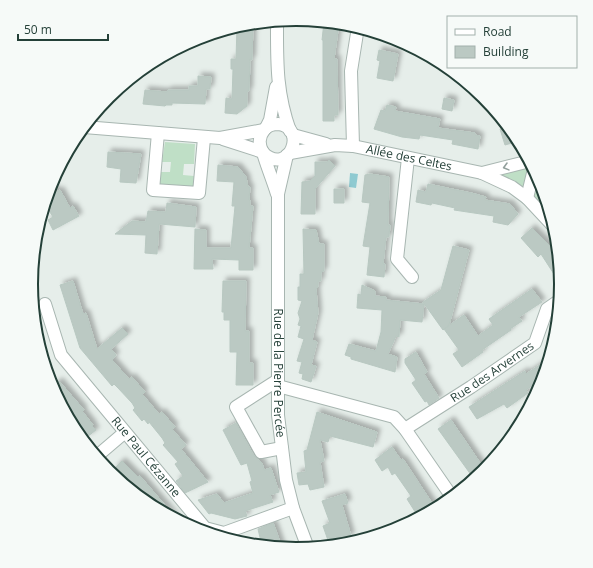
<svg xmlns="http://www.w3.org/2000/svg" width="593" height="568" viewBox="0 0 593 568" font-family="'Open Sans',sans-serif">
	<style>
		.green { fill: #bfdfc6 }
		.water { fill: #8fcad1 }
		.building { fill: #bbc9c3; stroke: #b8c8c1; filter: url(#shadow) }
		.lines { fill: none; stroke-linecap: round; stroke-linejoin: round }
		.minor-casing { stroke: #a8b6b1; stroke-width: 14 }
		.minor { stroke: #fff; stroke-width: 12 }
		.oneway { stroke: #92a09c }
		.labels { text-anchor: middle; stroke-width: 3; stroke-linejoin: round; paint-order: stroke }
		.street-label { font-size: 12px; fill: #244038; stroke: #f6faf8 }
		.rim { fill: none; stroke: #244038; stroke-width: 2 }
	</style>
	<defs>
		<filter id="shadow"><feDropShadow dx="3.5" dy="-3.5" stdDeviation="2" flood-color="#0004"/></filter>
	</defs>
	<rect width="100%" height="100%" fill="#e6eeea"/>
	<path class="green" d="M165,142L195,144L194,164H184L183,175L194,176L193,189L159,187V172H170L171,162H162Z
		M524,165L530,168L524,186L521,187L499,176V173Z
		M536,173L541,183L550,211C547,208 544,209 541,207C529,199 534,184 536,173Z"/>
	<path class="water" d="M350,173L358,174L356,188L349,187Z"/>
	<path class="building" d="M324,22L339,23L334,59H337L338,115H334V121H323V40H322Z
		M253,23L252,60L250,59L249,91H247V106L237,114L225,113L226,98L232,99L233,69H231V59H236L237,26Z
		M379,50L398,54L393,81L377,78L380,61L377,60Z
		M198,76L211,77L210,89H206L205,104L172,103V105H166L165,106L143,104L145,90L167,92L168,90H189V86H198Z
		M444,98L454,100L452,111L442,109Z
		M387,105L396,107L395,111L440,119L438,128L475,133V135L480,136L478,149L452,144L453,140L420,135L419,139L402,137L374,129L381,110L385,111Z
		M509,127L519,141L505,145L500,129Z
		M108,152L141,154L136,183L120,182L121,169L107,167Z
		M329,160L335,166L315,189V214H301L302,182L310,181L315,176V162H327Z
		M218,165L238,167L246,177L248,187H250L249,200H250V206H253L249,248H253V270H239V260L212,259L213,269H194L195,229L206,230V246L207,248H231L235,206H232L234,182L217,181Z
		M370,174L389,177L388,225H390L389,237H386L383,264H385L384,277L367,275L370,247L363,246L370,203L362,202L365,175Z
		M51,184L56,192L60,190L70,208L73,206L79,216L53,230L48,220L53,217L45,204Z
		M428,184L471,193L486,197L485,200L510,204L518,214L508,225L493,222L494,216L454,210L455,208L432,203L431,205L416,202L418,190L426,192Z
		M334,189H344V203H334Z
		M167,203L196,207L195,227L159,224L157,254L145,253L146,235L115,234L132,221L146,222L148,211L166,212Z
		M532,228L559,255L561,285L541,254L538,257L521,238Z
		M303,229L316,230L319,244H324V271L321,272V281H318V287L316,289L318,313L312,340L317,342L311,365L316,366L311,382L302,379L303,374L299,373L302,362L297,361L304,339L298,337L301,326L298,325L300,319L298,313L302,301L298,300V287H300V274H304Z
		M453,246L469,250L449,325L443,330L423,302L441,290Z
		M73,281L83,314L86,313L97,349L122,328L128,334L111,349L116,355L112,360L129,379L132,377L145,392L142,394L159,414L162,412L175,427L172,429L186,445L181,449L208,482L185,493L176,481L183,476L175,464L178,462L163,445L165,443L162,438L149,422L148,424L144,419L142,421L133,410L135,408L132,403L118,388L114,384L112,386L80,348L60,285Z
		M223,281H246L245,331H249V363H253V385H236L237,352H230V320H224V312H222Z
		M362,285L375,291V296L386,297V300L424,304L422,322L400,320L399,337L396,336L388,354L397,357L395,372L351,359V357L345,355L349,344L376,351L381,332L382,310L357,308L358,294L361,295Z
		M532,289L542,302L519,317L522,321L510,329L511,330L482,350L483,352L462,367L453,354L459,350L444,329L464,315L478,336L493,325L489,319Z
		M416,352L427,372L424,374L439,398L429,405L427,401L425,402L412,383L416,380L405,363V359Z
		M550,358L543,378L526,390L528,393L507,408L504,404L477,419L469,407L525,371L526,374Z
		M59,381L84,410L82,411L93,425L92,426L96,430L87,437L71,421L53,387Z
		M317,412L377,432L373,447L330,436L328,442L320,440L324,461L320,462L324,487L310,490L308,484L299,485L297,473L306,472L304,451L307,450Z
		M451,420L485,470L474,479L438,429Z
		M236,423L254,456L262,463L264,470L271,468L279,492L270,495L273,502L245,511L247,516L235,519L211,513L209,514L198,500L217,494L224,503L253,493L250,482L252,481L247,463L241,465L223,430Z
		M392,447L401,460L403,459L436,509L419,518L407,499L411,496L395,473L392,475L388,467L382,471L375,460Z
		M122,461L138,477L140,476L176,518L149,504L123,483L114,469Z
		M345,494L348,503L342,505L351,536L345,538L348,544L330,546L323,526L330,523L322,501Z
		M273,523L275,528L282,548L262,546L258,529Z"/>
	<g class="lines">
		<defs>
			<g id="minor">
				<path d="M277,21C277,61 276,92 290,131"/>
				<path d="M84,127L220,138L264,130"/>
				<path d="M266,128L270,120L276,87"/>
				<path d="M158,133L153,190L199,193L204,138"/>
				<path d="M293,135L326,144"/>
				<path d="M223,139L263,152"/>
				<path d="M353,146L351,71L358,27"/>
				<path d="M263,153C290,177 308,127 278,124C273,124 267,126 264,130C261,134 259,139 260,144C260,148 263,152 264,156C268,169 273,181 277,194"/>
				<path id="s1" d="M290,153L335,145L353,146L482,173L512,187L527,198L555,228"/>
				<path id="s2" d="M287,155L278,194V415L286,480L293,508L308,548"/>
				<path d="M408,158L397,259L412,277"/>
				<path d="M482,173L530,161"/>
				<path d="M527,198L534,169"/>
				<path id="s3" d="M45,304L61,355L205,528L224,533L293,508"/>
				<path d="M278,380L236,407L261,452L282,448"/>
				<path d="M278,386L394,417L405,429L452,497"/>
				<path id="s4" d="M405,429L471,387L535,343L547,309L560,300"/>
				<path d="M97,456L124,433"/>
			</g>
		</defs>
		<use href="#minor" class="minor-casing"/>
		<use href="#minor" class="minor"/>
	</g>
	<defs><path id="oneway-chevron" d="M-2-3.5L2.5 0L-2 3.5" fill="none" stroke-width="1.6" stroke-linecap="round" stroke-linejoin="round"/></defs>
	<use class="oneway" href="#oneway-chevron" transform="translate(506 167) rotate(165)"/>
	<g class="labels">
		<g class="street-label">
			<text dy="4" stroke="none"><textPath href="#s1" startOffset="121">Allée des Celtes</textPath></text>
			<text dy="4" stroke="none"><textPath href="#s4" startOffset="104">Rue des Arvernes</textPath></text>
			<text dy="4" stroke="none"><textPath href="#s2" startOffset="219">Rue de la Pierre Percée</textPath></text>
			<text dy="4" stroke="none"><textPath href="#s3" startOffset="186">Rue Paul Cézanne</textPath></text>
		</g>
	</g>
	<path d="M0 0H593V568H0ZM38 284a258 258 0 1 1 516 0a258 258 0 1 1-516 0Z" fill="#f6faf8" fill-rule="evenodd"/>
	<path class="rim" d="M38 284a258 258 0 1 1 516 0a258 258 0 1 1-516 0Z"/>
	<rect x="447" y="16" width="130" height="52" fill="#f6faf8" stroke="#a2b0ab"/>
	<rect x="455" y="29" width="20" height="6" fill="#ffffff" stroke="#a2b0ab"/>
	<text x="483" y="36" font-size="12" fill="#244038">Road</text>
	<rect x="455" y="46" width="20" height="12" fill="#bbc9c3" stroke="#a2b0ab"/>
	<text x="483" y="56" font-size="12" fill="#244038">Building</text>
	<path d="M18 34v6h90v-6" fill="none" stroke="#244038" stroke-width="2"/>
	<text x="24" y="34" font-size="12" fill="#244038" stroke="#f6faf8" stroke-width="3" paint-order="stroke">50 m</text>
</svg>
